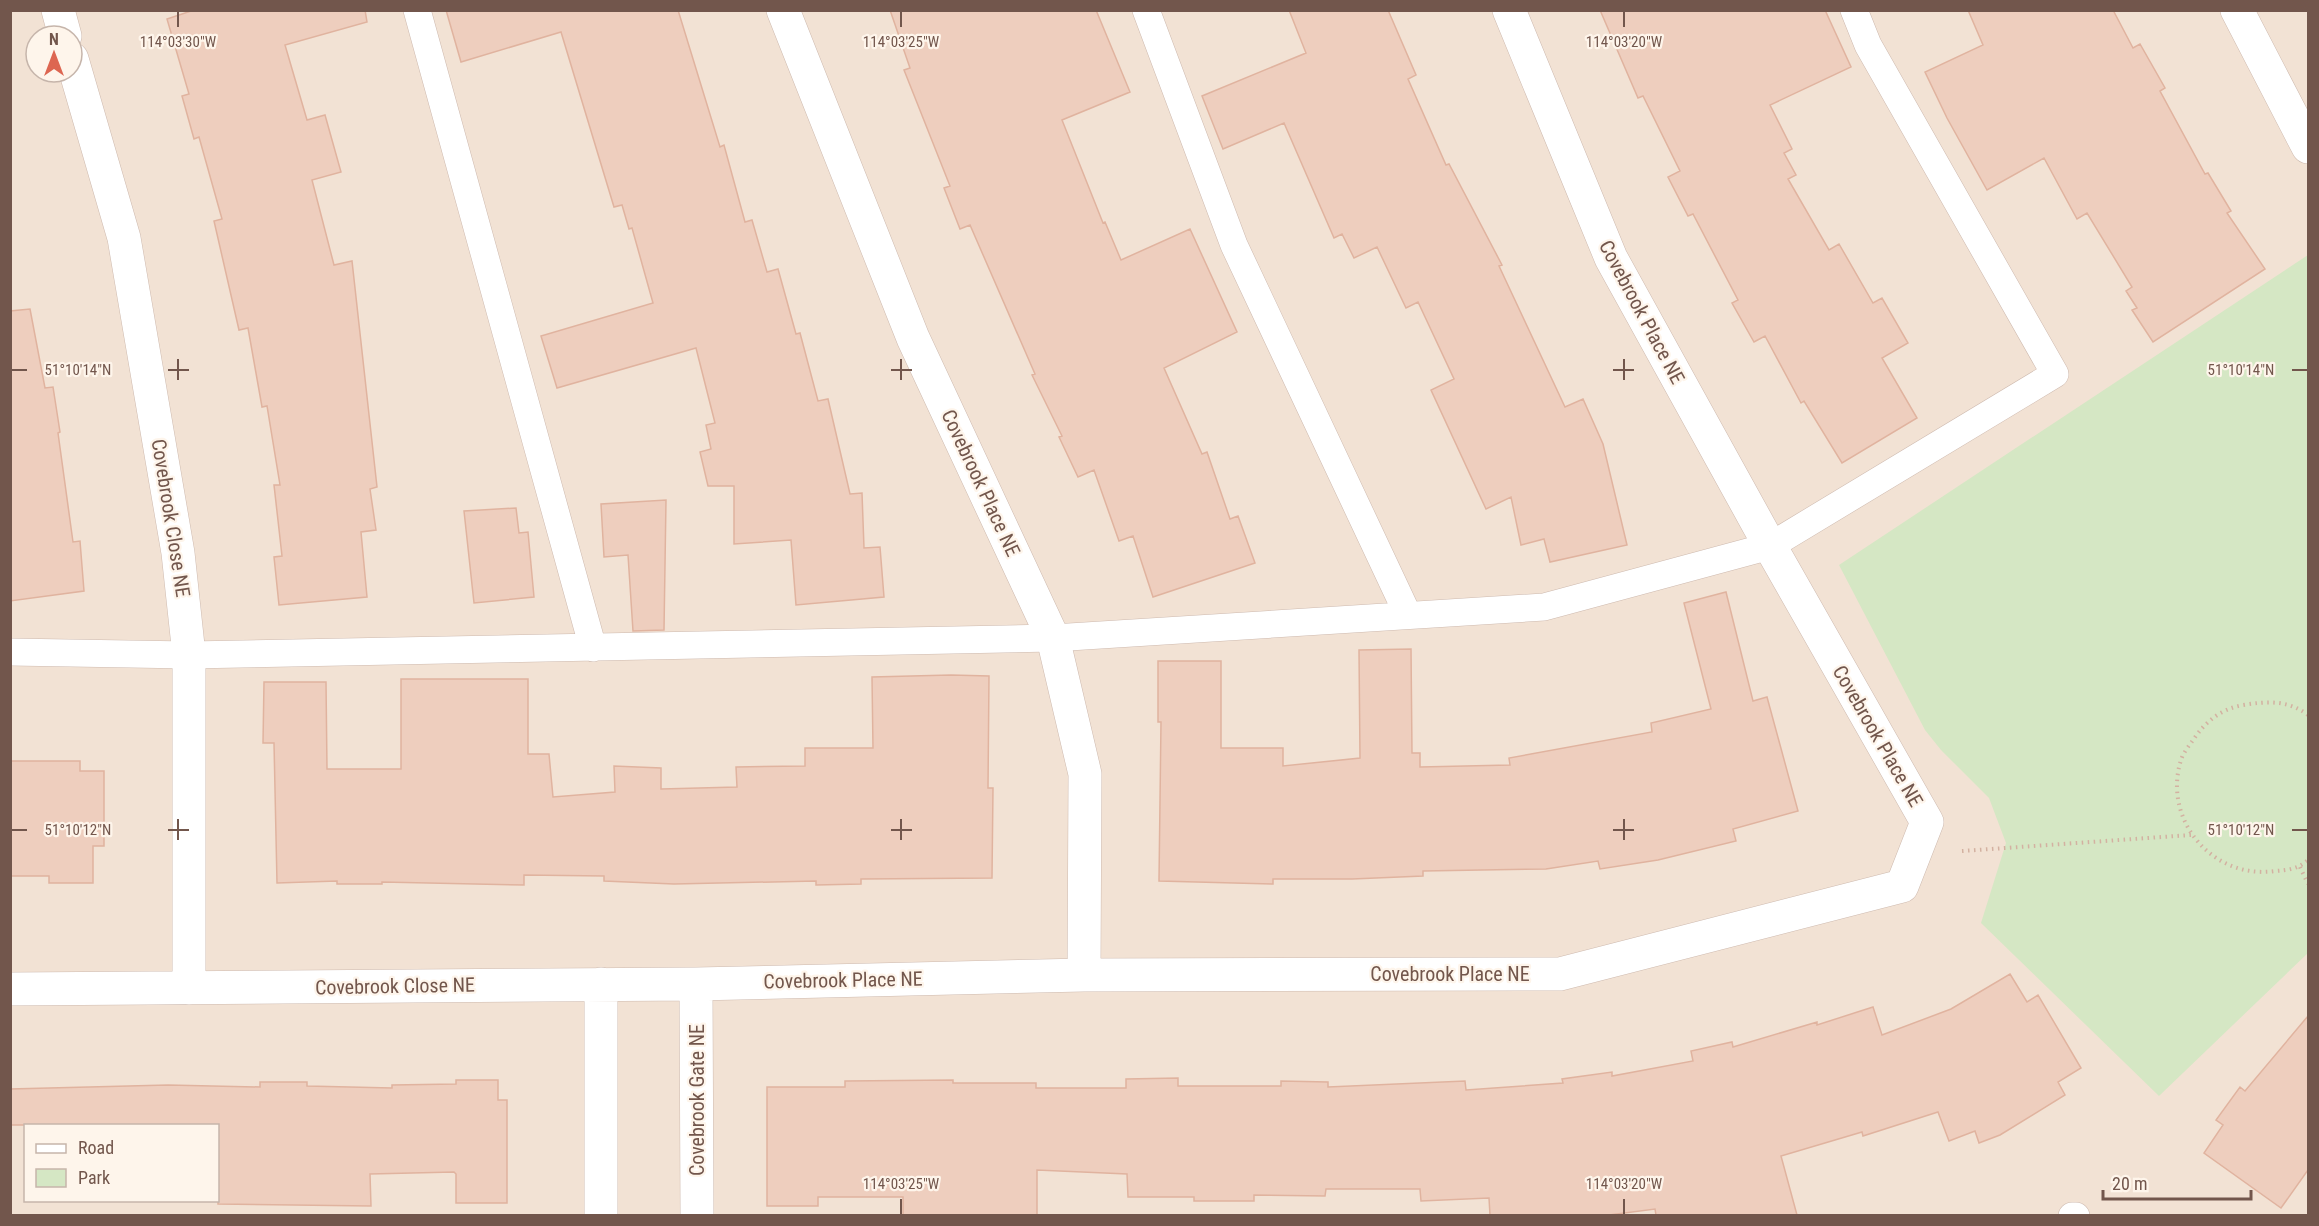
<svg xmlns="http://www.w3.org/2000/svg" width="2319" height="1226" viewBox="0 0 2319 1226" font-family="'Roboto Condensed',sans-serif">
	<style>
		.residential { fill: #f2e2d4; fill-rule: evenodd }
		.green { fill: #d5e7c4 }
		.building { fill: #eecebe; stroke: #e0b39f; stroke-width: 1.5 }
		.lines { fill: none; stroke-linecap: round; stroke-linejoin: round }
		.service-casing { stroke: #cebaaf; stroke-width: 28 }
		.minor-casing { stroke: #cebaaf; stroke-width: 34 }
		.path { stroke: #d3b1a1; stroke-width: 4; stroke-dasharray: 1.5 4.5; stroke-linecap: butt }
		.service { stroke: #fff; stroke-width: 27 }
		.minor { stroke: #fff; stroke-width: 33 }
		.ticks { fill: none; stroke: #72564c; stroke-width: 2 }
		.labels { text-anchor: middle; stroke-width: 4.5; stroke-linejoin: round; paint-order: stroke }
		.street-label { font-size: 20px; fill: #72564c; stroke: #fef5eb }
		.ticks-label { font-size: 15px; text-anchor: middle; fill: #72564c; stroke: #fef5eb; stroke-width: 4.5; stroke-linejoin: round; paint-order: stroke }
	</style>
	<rect width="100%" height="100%" fill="#fbf1e5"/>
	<path class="residential" d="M11,11H2308V1215H11ZM36,36H72V72H36ZM26,1126H218V1200H26Z"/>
	<path class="green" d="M2308,255V953L2159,1096L1981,923L2006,843L1989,798L1941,750L1925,730L1839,565Z"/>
	<path class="building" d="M194,10H365L367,22L285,45L307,120L325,115L341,172L312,180L334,265L352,261L377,487L370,489L376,530L361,532L367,597L279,605L274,557L282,556L274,485H280L267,406L262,407L248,328L239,330L214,221L222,219L199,137L194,139L182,96L189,94L167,19Z
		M446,10H678L720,147L724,145L745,222L752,220L767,272L778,269L796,334L800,333L818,401L828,399L850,494L862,493L864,548L880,547L884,597L796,605L791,540L734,544V486H708L700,452L711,449L706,425L715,423L696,348L557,388L541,336L653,303L632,228L629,229L622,205L614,207L561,32L461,62Z
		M890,10H1096L1130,92L1062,120L1103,223L1105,222L1121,260L1190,229L1237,332L1164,368L1202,454L1207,452L1230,519L1238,516L1255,563L1153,597L1133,536L1119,541L1094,470L1078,477L1059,437L1062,436L1032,375L1035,374L970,225L960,229L944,188L950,186L906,75L904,70L910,68Z
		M1289,10H1388L1416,75L1408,79L1446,165L1449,164L1502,265L1499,266L1565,407L1583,399L1603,444L1627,545L1550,562L1544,539L1521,545L1511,497L1486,509L1431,390L1454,379L1418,302L1406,308L1377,247L1354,258L1342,234L1334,238L1284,123L1223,149L1202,96L1306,53Z
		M1600,10H1825L1851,67L1770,105L1792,149L1784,153L1796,175L1788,179L1829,250L1839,244L1873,303L1882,298L1908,343L1882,358L1917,418L1842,463L1804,401L1801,403L1765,336L1754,342L1732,303L1738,300L1693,214L1688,216L1668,177L1680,171L1643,96L1638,98Z
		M1968,10H2113L2133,48L2140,44L2165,88L2160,91L2205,174L2208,173L2231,211L2227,213L2265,269L2153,342L2132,310L2137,308L2126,291L2132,287L2087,213L2077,219L2044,158L1987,190L1947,118L1925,72L1983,45Z
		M30,309L45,388L53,387L60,432L58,433L73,542L80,541L84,591L10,601V311Z
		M666,500L664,630L633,631L628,555L604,557L601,504Z
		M516,508L519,533L528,532L534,597L474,603L464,511Z
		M1726,592L1753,701L1767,697L1798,811L1733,829L1736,841L1658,860L1600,869L1598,861L1546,869L1423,871V876L1352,879H1273V884L1159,881L1161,722H1158V661H1221V748H1283V766L1360,758L1359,650L1411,649L1412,753H1420V767L1510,765L1509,758L1652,732L1651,723L1711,709L1684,603Z
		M951,675L989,676L988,788H993L992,878L861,879V884L816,885V881L674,884L604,881V876L524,875V885L382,882V884H337V881L277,883L274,743H263L264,682H326L327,769H401V679H528V754H549L553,797L615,792L614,766L661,768V789L737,787L736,767L805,766V748H873L872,677Z
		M10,761H80V771H104V846H93V883H49V876H10Z
		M2010,974L2027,1002L2038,995L2081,1068L2058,1082L2065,1095L2000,1135L1979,1143L1975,1131L1949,1141L1938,1112L1863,1136L1862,1132L1781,1156L1797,1215H1656L1655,1209L1609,1215H1490L1489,1198L1421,1201L1420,1189H1326L1325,1196L1254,1195V1201H1194V1197H1128L1127,1174L1037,1170V1215H903V1197H818V1206H767V1087H845V1081L953,1080V1083H1036V1088H1126V1079L1178,1078V1086H1281V1081L1328,1082V1087L1465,1081L1466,1090L1563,1083L1562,1079L1612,1072V1076L1693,1061L1691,1051L1732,1042L1733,1047L1817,1022V1025L1873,1007L1882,1035L1951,1009Z
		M2308,1016V1170L2281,1208L2204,1153L2223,1125L2216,1120L2240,1087L2245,1091Z
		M456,1080H498V1100H507V1203H456V1174L454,1172L370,1174L371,1206L218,1204V1125H10V1089L168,1085L260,1087V1082H307V1086L392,1088V1085L456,1084Z"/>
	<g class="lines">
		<defs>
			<path id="service" d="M417,10L593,648
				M1146,10L1234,245L1408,615
				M10,652L189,655L1053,638L1544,607L1770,546L2055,374L1868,45L1854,10
				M2072,1216H2076"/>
			<path id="minor" d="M58,10L65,36
				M783,10L913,338L1053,638L1085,774L1084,975
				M2237,10L2308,147
				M72,59L124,238L178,553L189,655V988
				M601,984V1216
				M696,984L697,1216
				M10,989L696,984L1084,975L1560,974L1902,886L1927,822L1770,546L1611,258L1509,10"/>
		</defs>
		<use href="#service" class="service-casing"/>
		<use href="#minor" class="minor-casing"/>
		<path class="path" d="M2308,715C2288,700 2268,701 2243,705C2221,709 2206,721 2193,740C2189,746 2183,753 2181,760C2162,820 2213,880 2275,871C2288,870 2298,869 2308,860
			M1962,851L2191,835
			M2300,867L2308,884"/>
		<use href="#service" class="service"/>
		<use href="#minor" class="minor"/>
	</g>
	<path class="ticks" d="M178,12V27M901,12V27M1624,12V27M178,359V380M901,359V380M1624,359V380M12,370H27M168,370H189M891,370H912M1613,370H1634M2292,370H2307M178,819V840M901,819V840M1624,819V840M12,830H27M168,830H189M891,830H912M1613,830H1634M2292,830H2307M901,1199V1214M1624,1199V1214"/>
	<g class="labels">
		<g class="street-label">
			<text transform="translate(1642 312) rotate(62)" y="7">Covebrook Place NE</text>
			<text transform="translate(981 483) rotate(65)" y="7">Covebrook Place NE</text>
			<text transform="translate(171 518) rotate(81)" y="7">Covebrook Close NE</text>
			<text transform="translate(1878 736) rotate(60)" y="7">Covebrook Place NE</text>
			<text x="1450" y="981">Covebrook Place NE</text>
			<text transform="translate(843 980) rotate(-1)" y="7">Covebrook Place NE</text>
			<text transform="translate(395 986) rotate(-1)" y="7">Covebrook Close NE</text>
			<text transform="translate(697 1100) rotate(-90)" y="7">Covebrook Gate NE</text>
		</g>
	</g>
	<g class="ticks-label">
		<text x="178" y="47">114°03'30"W</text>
		<text x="901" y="47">114°03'25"W</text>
		<text x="1624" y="47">114°03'20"W</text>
		<text x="78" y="375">51°10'14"N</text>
		<text x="2241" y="375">51°10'14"N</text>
		<text x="78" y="835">51°10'12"N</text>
		<text x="2241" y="835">51°10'12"N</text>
		<text x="901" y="1189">114°03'25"W</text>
		<text x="1624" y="1189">114°03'20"W</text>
	</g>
	<rect width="2319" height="1226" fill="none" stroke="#72564c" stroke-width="24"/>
	<rect x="24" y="1124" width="195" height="78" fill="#fef5eb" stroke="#c6b5ab" stroke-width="1.5"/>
	<rect x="36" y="1144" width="30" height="9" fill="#ffffff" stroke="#c6b5ab" stroke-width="1.5"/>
	<text x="78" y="1154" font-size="18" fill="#72564c">Road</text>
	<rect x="36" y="1169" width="30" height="18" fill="#d5e7c4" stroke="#c6b5ab" stroke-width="1.5"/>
	<text x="78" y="1184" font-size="18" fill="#72564c">Park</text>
	<g transform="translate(54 54)"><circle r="28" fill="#fef5eb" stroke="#c6b5ab" stroke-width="1.5"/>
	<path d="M0-4.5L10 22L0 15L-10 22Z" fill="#dd6651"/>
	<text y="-9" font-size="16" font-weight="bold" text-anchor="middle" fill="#72564c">N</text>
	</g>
	<path d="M2103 1190v9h148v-9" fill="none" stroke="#72564c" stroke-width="3"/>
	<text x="2112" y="1190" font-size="18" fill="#72564c" stroke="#fef5eb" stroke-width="4.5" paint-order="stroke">20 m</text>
</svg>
